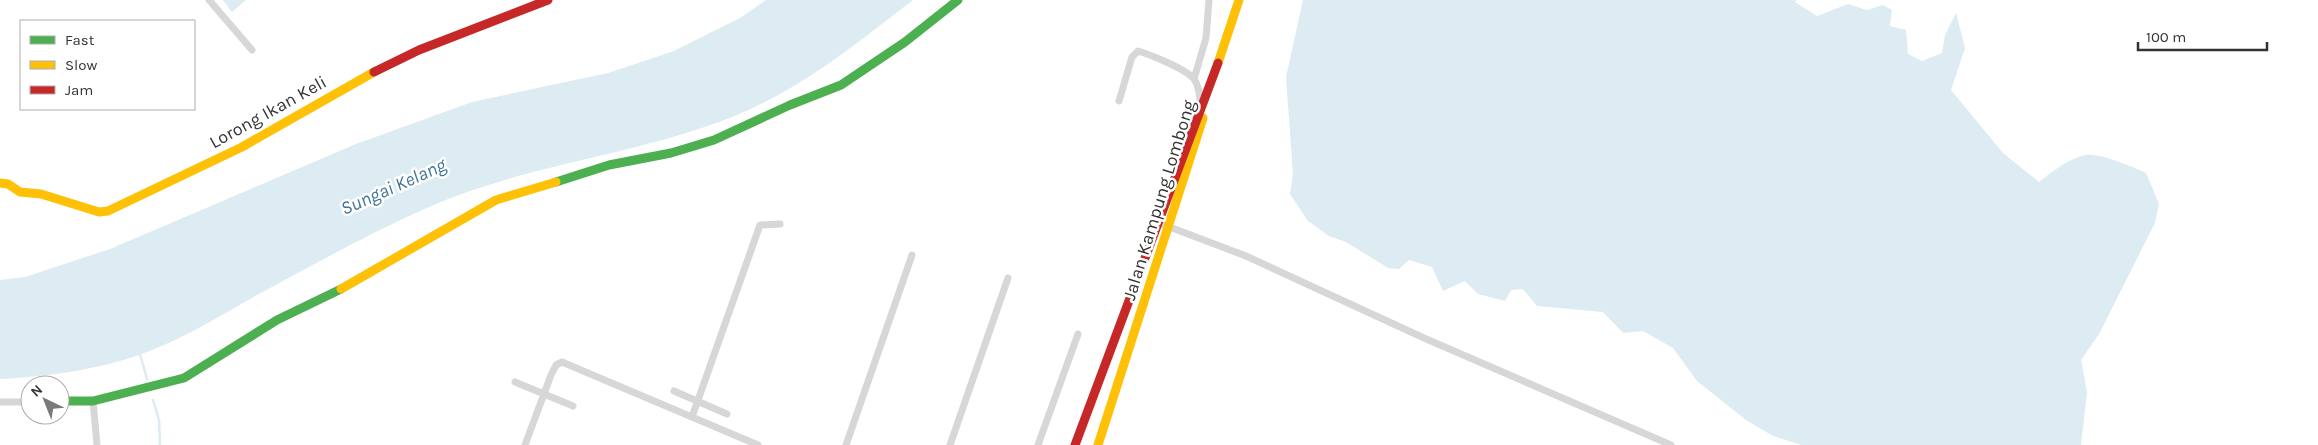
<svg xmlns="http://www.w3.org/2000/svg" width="2318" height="445" viewBox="0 0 2318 445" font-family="Karla,sans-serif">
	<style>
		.water { fill: #ddebf3 }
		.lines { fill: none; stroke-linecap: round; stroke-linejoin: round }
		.stream { stroke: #ddebf3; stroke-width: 2.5 }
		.street { stroke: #d7d7d7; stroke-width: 7 }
		.fast { stroke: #4caf50; stroke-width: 9 }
		.slow { stroke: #ffc107; stroke-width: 9 }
		.jam { stroke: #c62828; stroke-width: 9 }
		.labels { text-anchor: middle; stroke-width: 5; stroke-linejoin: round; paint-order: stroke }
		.street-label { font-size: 18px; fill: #333; stroke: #fff }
		.water-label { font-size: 19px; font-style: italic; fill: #3f7597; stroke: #fff }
	</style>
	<rect width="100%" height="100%" fill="#fff"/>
	<path class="water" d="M223,0H246L232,12Z
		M766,0H913C856,44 800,90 732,117C634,156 526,164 429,207C368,234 309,267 250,299C220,316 189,335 157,348C107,369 53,376 0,379V280L25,277L110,249L356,144L472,102L608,73L674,51L740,18Z
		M1303,0H1796L1795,2L1817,16L1848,4L1867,10L1883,5L1892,10L1890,26L1906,30L1908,54L1922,61L1942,53L1945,35L1956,13L1965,48L1951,90L2003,153L2039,182C2053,171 2069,158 2086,155C2100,153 2133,167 2146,173L2159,204L2155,223L2099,334L2081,360L2087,392L2081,445H1801L1773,436L1746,420L1697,381L1673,348L1643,331L1623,333L1603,312L1537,306L1523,289L1511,290L1505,301L1478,294L1465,281L1443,291L1432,267L1409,260L1399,269L1388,268L1346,242L1329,236L1308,221L1290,194L1293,174L1286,77Z"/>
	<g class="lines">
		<path class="stream" d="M140,354L147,379
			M153,400L159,420L160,445"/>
		<path class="street" d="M209,0L252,50
			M1194,79L1206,38L1209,0
			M1119,101L1132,57L1138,51C1151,55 1186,69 1194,79C1200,87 1200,100 1201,110
			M1159,223L1246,256L1424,338L1671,445
			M515,382L573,406
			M674,391L727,414
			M93,401L97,445
			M0,402H30
			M692,417L760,225L780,224
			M525,445L551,375L556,365L562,362L758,445
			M846,445L912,255
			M950,445L1008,278
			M1038,445L1078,334"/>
		<path class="fast" d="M556,182L609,165L671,153L714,140L790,105L841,85L905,42L958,0
			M60,401H93L184,378L277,320L341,289"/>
		<path class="slow" d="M1218,63L1239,0
			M0,183L8,184L20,192L41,194L99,212L108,211L242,147L374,72
			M341,289L496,200L556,182
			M1098,445L1203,118"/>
		<path class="jam" d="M374,72L419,50L548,0
			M1075,445L1218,63"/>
	</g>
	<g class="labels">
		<g class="street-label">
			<text transform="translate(268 112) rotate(-29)" y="6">Lorong Ikan Keli</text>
			<text transform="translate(1159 200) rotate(-73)" y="6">Jalan Kampung Lombong</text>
		</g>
		<g class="water-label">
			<text transform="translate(393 186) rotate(-24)" y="7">Sungai Kelang</text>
		</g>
	</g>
	<rect x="20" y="20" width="175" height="90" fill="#ffffff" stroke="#adadad"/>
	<rect x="30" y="36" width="25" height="8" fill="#4caf50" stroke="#adadad"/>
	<text x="65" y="45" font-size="15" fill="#333333">Fast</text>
	<rect x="30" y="61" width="25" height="8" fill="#ffc107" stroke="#adadad"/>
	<text x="65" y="70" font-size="15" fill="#333333">Slow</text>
	<rect x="30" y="86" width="25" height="8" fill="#c62828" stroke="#adadad"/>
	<text x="65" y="95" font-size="15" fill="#333333">Jam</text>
	<g transform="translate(45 400) rotate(317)"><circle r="24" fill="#ffffff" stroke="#adadad"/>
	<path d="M0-4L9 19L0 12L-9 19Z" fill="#7a7a7a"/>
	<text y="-8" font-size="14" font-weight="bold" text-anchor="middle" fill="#333333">N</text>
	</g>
	<path d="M2138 42v8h129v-8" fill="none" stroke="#333333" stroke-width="2.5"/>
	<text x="2146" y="42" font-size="15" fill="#333333" stroke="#ffffff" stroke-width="4" paint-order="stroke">100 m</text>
</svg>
